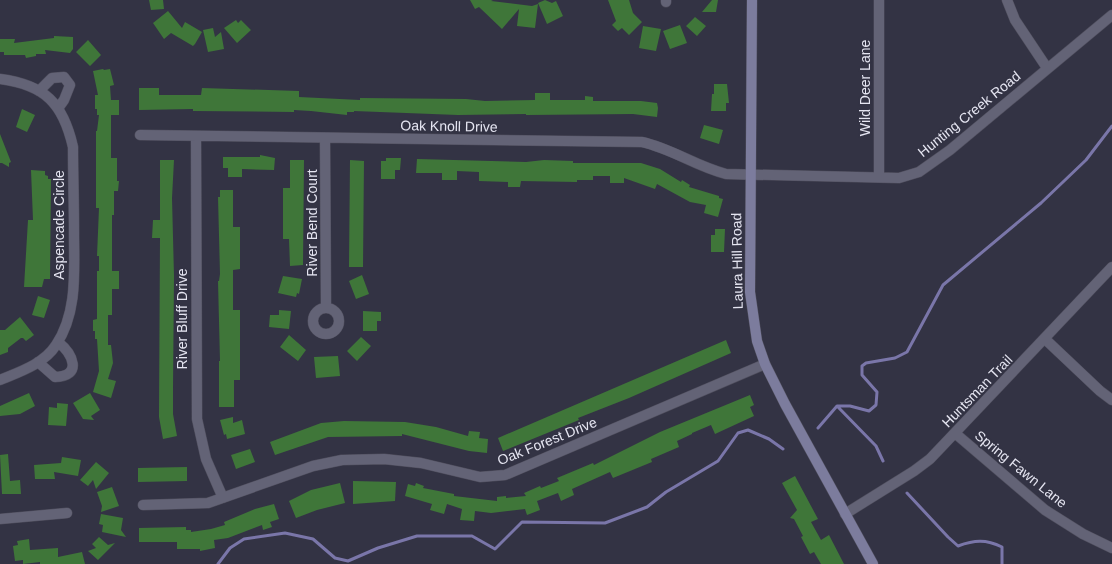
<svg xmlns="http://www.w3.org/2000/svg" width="1112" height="564" viewBox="0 0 1112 564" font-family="Helvetica,sans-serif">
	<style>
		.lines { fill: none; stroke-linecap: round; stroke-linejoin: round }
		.stream { stroke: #7a76a9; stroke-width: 3 }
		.building { fill: #3f7639 }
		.street-casing { stroke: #504f5e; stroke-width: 11 }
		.secondary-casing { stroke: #504f5e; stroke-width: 11 }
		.street { stroke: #636376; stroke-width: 10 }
		.secondary { stroke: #7c7c9d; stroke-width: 10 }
		.labels { text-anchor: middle; stroke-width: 3.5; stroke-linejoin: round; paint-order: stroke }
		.street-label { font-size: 14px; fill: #e5e5f1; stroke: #334 }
	</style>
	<rect width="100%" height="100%" fill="#334"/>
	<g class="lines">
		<path class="stream" d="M837,406L876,446L883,461
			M818,428L837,406H850L869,411L876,405L877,392L862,375V366L866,363L895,358L907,352L943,285L1041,203L1086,160L1112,126
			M907,493L948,537L958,546C974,540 986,539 1002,547V564
			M218,564L230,548L244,539L285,533L313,539L335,558L348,561L378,548L417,536H472L495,549L522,522L605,523L647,507L666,492L718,461L738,433L748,430L769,439L783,449"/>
	</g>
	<path class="building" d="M149,0H163L164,9L151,10Z
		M470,0H493L491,1L532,6L538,4L535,28L517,26L519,9L502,29L479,7L475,9Z
		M545,0L552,3L556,1L563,16L547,24L538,3Z
		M608,0H629L633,13L642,22L629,35L622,28L618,31L612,25L616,21Z
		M712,0H718L716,12H702Z
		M168,11L182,28L185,22L202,32L195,44L193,46L171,33L164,39L153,23Z
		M695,17L706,26L697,36L686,26Z
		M236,20L238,23L241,20L251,30L237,43L224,28Z
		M680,25L687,43L670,49L663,31Z
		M643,26L661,29L656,51L639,48Z
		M213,28L215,37L221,32L224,49L208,52L203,30Z
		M54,36L73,37V49L70,53L45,50L46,54H36V56L26,58L25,55H4V52H0V39H15L14,43L54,38Z
		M88,40L101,55L90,66L76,52Z
		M103,69L104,70L110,69L114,85L110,86L111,100H119V115H111V158H117V181H119L118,191H114V215H112V271H119V289H112V315H108V345H111L113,363L108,379L116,381L111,398L93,392L99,371L97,339H95V331H93V320L97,319V271H99V256H97L99,208H96V131H97L99,115H97V109H95V95H98L93,71Z
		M714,84H727L729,103H726V111H711L712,94H714Z
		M139,88H159V95H201L202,88L299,91V97L360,100V98L466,99L485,101L535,100V93H550V100H585V96L593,97V101H641L657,103L658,108L657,117L633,114L526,115V114L458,115L354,111V112H347V115L311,111L294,110V112L193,111V109L139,110Z
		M22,109L35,115L27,132L16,127Z
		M704,125L723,130L719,144L700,138Z
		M0,134L11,162L9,163V167L2,163H0Z
		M260,155L275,158L274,170L242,169V177H228V168H223V157H260Z
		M386,158H401L400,170H395V179H381V161H386Z
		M417,159L526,162L544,160L573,161V163H641L660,169L681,182L682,180L690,185L689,187L719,196V198L723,199L718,217L704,213L706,205L690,202L657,184L655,189L624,178V183H610V176H593V180H577V182L521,181L520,187H508V182L479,181V172L457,171V180H442V173H416Z
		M160,160H174L172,198L174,276L173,388V414L177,436L163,439L159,417L160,238H152L153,220H160Z
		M290,160H304L303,265L290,266L289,239H283V188H290Z
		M350,160L364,161L363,267H349Z
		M31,170L45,171V175L48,176V179H51L50,279H44L42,287H24L28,220H33Z
		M220,190H233V227H240V269L233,270V310H240V380H234V407H219V361H220L218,281H219L220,274L218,197H220Z
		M715,229H725L724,252H711V235H715Z
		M362,275L369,294L356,299L349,281Z
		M283,276L302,279L299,294L297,293L296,297L278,293Z
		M38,296L50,300L44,318L32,315Z
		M279,310L291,311L289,329L269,327L270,315H279Z
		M363,311L381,312V321H377V331H363Z
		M20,317L34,335L26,341L23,338H21L8,348V352L0,355V330H5Z
		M289,335L306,350L298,361L280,347Z
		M361,337L371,346L357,361L347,351Z
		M726,340L731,353L629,398L578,418L579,420L503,451L498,438Z
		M338,356L340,376L316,378L314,357Z
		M29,393L35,406L20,414L0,416V406Z
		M90,393L100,410L91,416L94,420L83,419L73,403Z
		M750,395L754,405L750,407L754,416L715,434L711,425L692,433V434L677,441L679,447L651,459L652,462L613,478L610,472L572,489L574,495L561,501L558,493L537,501L540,510L527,515L525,509L491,513L475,511L474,521L460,520L462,509L447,504L444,514L430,510L432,504L405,496L408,484L415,486L416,483L424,486L423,488L454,494V496L497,501V497L506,496V498L526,496L524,493L540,486L541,488L559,481L557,478L593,463L594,465L660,432Z
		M57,403L68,404L66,426L48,425L49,407L57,408Z
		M233,417V423L242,420L245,434L227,439L226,434L224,435L220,420Z
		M344,421L405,422L436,427L468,436L469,431L480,432L479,438L488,439L487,453L469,451L402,434V436L328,437L275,455L270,442L321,423Z
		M250,449L255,462L236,469L231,455Z
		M8,454L10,481L20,480L21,494H2L0,455Z
		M62,457L81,460L78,476L54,472L55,479H35L34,465L61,463Z
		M96,462L109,473L96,489L93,480L88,486L80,480Z
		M187,467V481L138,482V468Z
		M795,476L818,519L811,522L821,540L829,535L844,564H821L814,552L810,554L801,537L803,536L794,519L790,518L797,510L782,483Z
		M353,481L396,482L395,501L353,504Z
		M340,483L345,503L317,510L296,518L289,501L311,490Z
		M112,487L119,506L101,512L102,506L97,492Z
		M274,504L279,519L270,522L272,527L263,530L262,525L228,538L214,540L215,548L200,551V549H177V542H139V528L186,527V530H191V532L211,529L225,525L224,522L255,509Z
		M101,514L123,518L121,530L126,537L102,532L103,525L99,524Z
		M99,537L108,545L115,543L98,560L88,551L96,548L92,544Z
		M29,539L30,550L58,548V557L82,552L85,564H40V562L23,564V560L15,561L13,546L18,545L17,541Z"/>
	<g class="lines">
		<defs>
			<path id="street" d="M1007,0L1015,20L1047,68
				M666,2V0
				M0,79C45,85 63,103 73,147C73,175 74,204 74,232C74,271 78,312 56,345C44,364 19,372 0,380
				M39,91L52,78L64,77L70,85L64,100L59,107
				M140,135L642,142C673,149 695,166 726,174L899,178L919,172L950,150L1112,15
				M196,136L197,419L206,459L223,498
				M325,138L326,308
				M879,176V0
				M313 321a13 13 0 1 1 26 0a13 13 0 1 1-26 0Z
				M1045,339L1100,391L1112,400
				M38,362L55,377C83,376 73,354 58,342
				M956,434L1045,510L1083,534L1112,548
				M143,505L208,503L313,466L342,460L384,459L421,463L480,477L505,475L765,364
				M845,514L914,471L930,459L1112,267
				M0,519L67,513"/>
			<path id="secondary" d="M752,0L750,292L757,341L765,364L785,404L873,564"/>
		</defs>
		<use href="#street" class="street-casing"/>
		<use href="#secondary" class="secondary-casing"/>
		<use href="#street" class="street"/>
		<use href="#secondary" class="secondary"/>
	</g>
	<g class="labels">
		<g class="street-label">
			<text transform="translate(865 88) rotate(-90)" y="5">Wild Deer Lane</text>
			<text transform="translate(969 114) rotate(-39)" y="5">Hunting Creek Road</text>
			<text transform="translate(449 126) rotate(1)" y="5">Oak Knoll Drive</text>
			<text transform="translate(312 223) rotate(-90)" y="5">River Bend Court</text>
			<text transform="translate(59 225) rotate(-90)" y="5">Aspencade Circle</text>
			<text transform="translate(737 261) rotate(-91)" y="5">Laura Hill Road</text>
			<text transform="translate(182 319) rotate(-90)" y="5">River Bluff Drive</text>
			<text transform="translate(977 391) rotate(-46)" y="5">Huntsman Trail</text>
			<text transform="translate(547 441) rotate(-22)" y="5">Oak Forest Drive</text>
			<text transform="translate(1021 469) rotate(39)" y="5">Spring Fawn Lane</text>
		</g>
	</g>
</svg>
